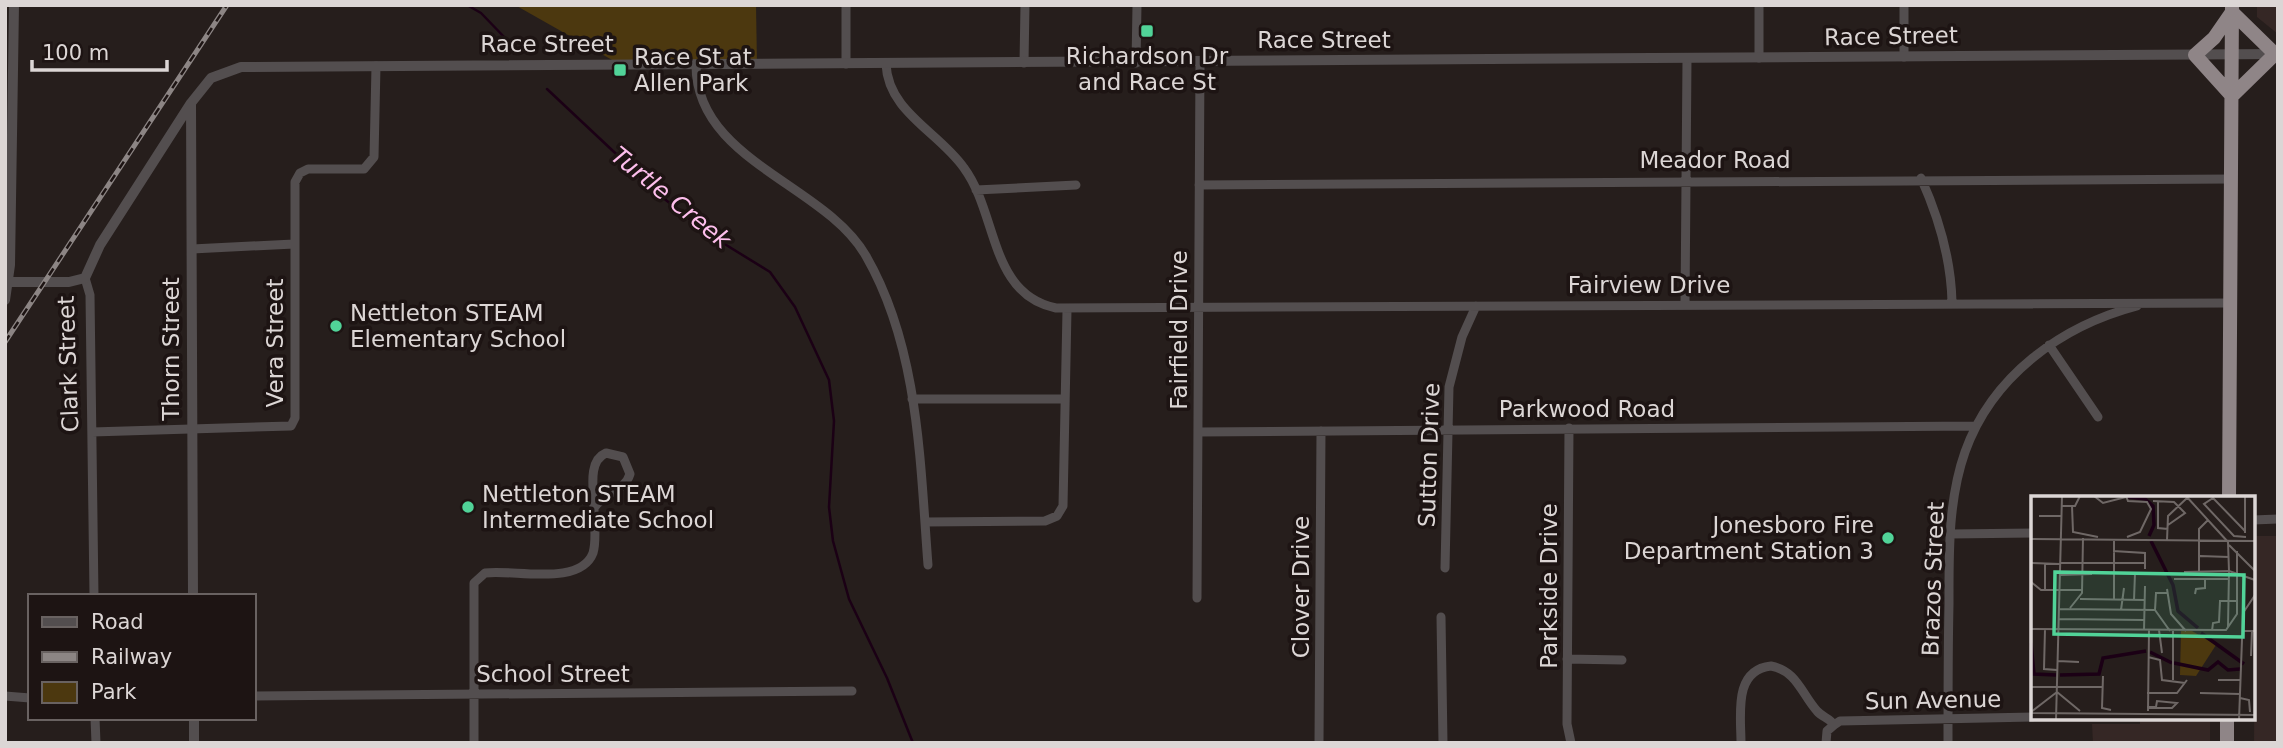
<svg xmlns="http://www.w3.org/2000/svg" width="2283" height="748" viewBox="0 0 2283 748" font-family="'DejaVu Sans',sans-serif">
	<style>
		.built { fill: #352725 }
		.green { fill: #4c380f }
		.lines { fill: none; stroke-linecap: round; stroke-linejoin: round }
		.stream { stroke: #1b0015; stroke-width: 2.5 }
		.minor { stroke: #534e4f; stroke-width: 9 }
		.tertiary { stroke: #534e4f; stroke-width: 10 }
		.trunk { stroke: #8f8587; stroke-width: 14 }
		.rail-casing { stroke: #8c8584; stroke-width: 5 }
		.rail { stroke: #1d1413; stroke-width: 2.5; stroke-dasharray: 8; stroke-linecap: butt }
		.poi-dot { fill: #51d398; stroke: #1d1413; stroke-width: 2.5 }
		.labels { text-anchor: middle; stroke-width: 7; stroke-linejoin: round; paint-order: stroke }
		.street-label { font-size: 23px; fill: #dcd6d5; stroke: #1d1413 }
		.poi-label { font-size: 23px; fill: #dcd6d5; stroke: #1d1413; text-anchor: start }
		.water-label { font-size: 24px; font-style: italic; fill: #fdbeec; stroke: #1d1413 }
		.inset-river { fill: none; stroke: #1b0015; stroke-width: 3.5 }
		.inset-road { fill: none; stroke: #6f6866; stroke-width: 2 }
		.view { fill: #51d398; fill-opacity: 0.15; stroke: #51d398; stroke-width: 3.5 }
		.inset-edge { fill: none; stroke: #dcd6d5; stroke-width: 3.5 }
	</style>
	<rect width="100%" height="100%" fill="#261e1c"/>
	<path class="built" d="M2257,5H2278V34L2257,17Z
		M2256,536H2278V743H2254Z
		M2140,718H2210V743H2093L2092,724H2140Z"/>
	<path class="green" d="M515,5H756L757,65H621Z"/>
	<g class="lines">
		<path class="stream" d="M467,5L481,13L508,41
			M547,89L662,197L710,235L770,272L795,307L829,380L834,421L829,507L833,541L849,599L887,678L913,743"/>
		<path class="minor" d="M1904,57V5
			M1759,58V5
			M1024,63L1025,5
			M1136,63L1137,5
			M846,64V5
			M886,64C888,112 939,132 964,168C998,214 989,294 1056,308L2230,303
			M696,65C696,161 825,184 866,256C919,348 920,462 928,565
			M1921,178C1939,218 1951,258 1952,302
			M1199,185L2231,179
			M976,190L1076,185
			M192,249L294,244
			M85,278L90,295L94,596
			M1685,304L1687,59
			M2049,345L2098,417
			M912,399H1065
			M1569,428L1567,724L1571,743
			M92,432L291,426L295,418V182L300,173L308,169H364L374,157L376,66
			M1198,432L1976,426
			M606,453L623,457L630,474C625,491 604,493 594,508C594,491 587,461 606,453Z
			M2253,520L2278,519
			M925,522L1045,521L1057,516L1063,506L1067,310
			M1950,534L2033,533
			M1445,568L1449,387L1462,337L1476,306
			M1197,598L1200,62
			M1441,617L1443,743
			M1567,659L1622,660
			M5,696L30,698
			M254,696L852,691
			M95,718L96,743
			M1834,725L1840,721L2033,717
			M474,743V583L485,573C514,569 580,587 593,553C597,540 594,522 594,508
			M1319,743L1321,431
			M1741,743C1741,715 1733,670 1771,666C1797,671 1801,693 1817,711C1822,717 1830,718 1834,725L1827,731L1826,743
			M1948,743C1948,697 1948,650 1949,604C1949,554 1948,500 1965,452C1992,376 2061,326 2137,306"/>
		<path class="tertiary" d="M191,103L193,596
			M10,282H69L85,278L100,245L191,103L211,78L241,67L2278,54
			M5,300L10,265L14,5
			M194,718V743"/>
		<path class="trunk" d="M2232,12L2275,54L2232,96L2195,55L2214,38Z
			M2229,498L2232,5
			M2227,743V718"/>
		<defs>
			<path id="rail" d="M5,342L227,5"/>
		</defs>
		<use href="#rail" class="rail-casing"/>
		<use href="#rail" class="rail"/>
	</g>
	<g class="poi-dot">
		<rect x="1140" y="24" width="14" height="14" rx="3.5"/>
		<rect x="613" y="63" width="14" height="14" rx="3.5"/>
		<circle cx="336" cy="326" r="7"/>
		<circle cx="468" cy="507" r="7"/>
		<circle cx="1888" cy="538" r="7"/>
	</g>
	<g class="labels">
		<g class="street-label">
			<text transform="translate(1891 36) rotate(-1)" y="8">Race Street</text>
			<text x="1324" y="48">Race Street</text>
			<text x="547" y="52">Race Street</text>
			<text x="1715" y="168">Meador Road</text>
			<text x="1649" y="293">Fairview Drive</text>
			<text transform="translate(1179 330) rotate(-90)" y="8">Fairfield Drive</text>
			<text transform="translate(275 343) rotate(-90)" y="8">Vera Street</text>
			<text transform="translate(171 349) rotate(-90)" y="8">Thorn Street</text>
			<text transform="translate(68 364) rotate(-92)" y="8">Clark Street</text>
			<text x="1587" y="417">Parkwood Road</text>
			<text transform="translate(1429 455) rotate(-88)" y="8">Sutton Drive</text>
			<text transform="translate(1933 579) rotate(-88)" y="8">Brazos Street</text>
			<text transform="translate(1549 586) rotate(-90)" y="8">Parkside Drive</text>
			<text transform="translate(1301 587) rotate(-90)" y="8">Clover Drive</text>
			<text x="553" y="682">School Street</text>
			<text transform="translate(1933 700) rotate(-1)" y="8">Sun Avenue</text>
		</g>
		<g class="poi-label">
			<text x="1147" y="64" text-anchor="middle">Richardson Dr<tspan x="1147" dy="26">and Race St</tspan></text>
			<text x="634" y="65">Race St at<tspan x="634" dy="26">Allen Park</tspan></text>
			<text x="350" y="321">Nettleton STEAM<tspan x="350" dy="26">Elementary School</tspan></text>
			<text x="482" y="502">Nettleton STEAM<tspan x="482" dy="26">Intermediate School</tspan></text>
			<text x="1874" y="533" text-anchor="end">Jonesboro Fire<tspan x="1874" dy="26">Department Station 3</tspan></text>
		</g>
		<g class="water-label">
			<text transform="translate(671 198) rotate(39)" y="8">Turtle Creek</text>
		</g>
	</g>
	<g transform="translate(2031 496)">
		<rect width="224" height="224" fill="#261e1c"/>
		<path d="M150,135H161L185,149L165,180L149,179Z" fill="#4c380f"/>
		<path class="inset-river" d="M97,1L114,3L122,10L123,29L118,40M120,45L142,89L147,115L167,132M170,137L213,168M0,147L3,178L25,179M119,156L141,167M143,167L177,174L187,166L197,174L209,173M29,179L68,178L72,162L115,155"/>
		<path class="inset-road" d="M63,0L72,7L95,1M95,0L97,5L116,6L120,13L109,36L96,41M155,0L197,46L198,75L224,84M122,5L143,6L154,17L137,29M127,5V32L137,33M30,10H44L49,0M41,10L42,36L67,41M8,20H30M214,35L182,2L173,8L203,40L215,41M214,37V0M0,43L224,45M136,44L137,20L156,2M168,45V76M168,45V33L177,24M198,49L224,75M82,55L114,57V73M169,60L198,61M0,67L29,68M29,67H115M153,76L198,75L197,131M29,79L61,78M143,83H197M0,86L10,94H51M136,93L140,118L155,135M14,95V68M136,97H125L124,114L139,135M164,98L165,93L174,92V83M49,103L114,104M83,103V44M103,104L104,77M39,112L51,97L52,42M28,113L124,114M90,114L93,92M28,123L113,124M0,133L195,134L206,118V55M14,133L13,173L26,174M113,134L114,90M128,134L131,157M181,135L182,127L188,126L189,105H205M211,135H224V117M220,160L221,135M117,161L129,164L131,184L154,187M27,165L48,166M72,180L71,212L80,214M142,184V135M187,184H209M0,191H72M26,196L49,215M116,197H146L156,184M169,197L209,198M209,202L218,204L219,216M116,211H125L126,205L146,207L141,212H117M117,215L118,134M0,216L26,196M0,217L224,219M25,224L31,0M68,224H166M208,224L212,117L224,99"/>
		<path class="view" d="M24,76L213,79L212,141L23,138Z"/>
		<rect width="224" height="224" class="inset-edge"/>
	</g>
	<rect width="2283" height="748" fill="none" stroke="#dcd6d5" stroke-width="14"/>
	<rect x="28" y="594" width="228" height="126" fill="#1d1413" stroke="#696261" stroke-width="2"/>
	<rect x="42" y="617" width="35" height="10" fill="#534e4f" stroke="#696261" stroke-width="2"/>
	<text x="91" y="629" font-size="21" fill="#dcd6d5">Road</text>
	<rect x="42" y="652" width="35" height="10" fill="#8c8584" stroke="#696261" stroke-width="2"/>
	<text x="91" y="664" font-size="21" fill="#dcd6d5">Railway</text>
	<rect x="42" y="682" width="35" height="21" fill="#4c380f" stroke="#696261" stroke-width="2"/>
	<text x="91" y="699" font-size="21" fill="#dcd6d5">Park</text>
	<path d="M32 60v10h135v-10" fill="none" stroke="#dcd6d5" stroke-width="3.5"/>
	<text x="42" y="60" font-size="21" fill="#dcd6d5" stroke="#1d1413" stroke-width="5" paint-order="stroke">100 m</text>
</svg>
